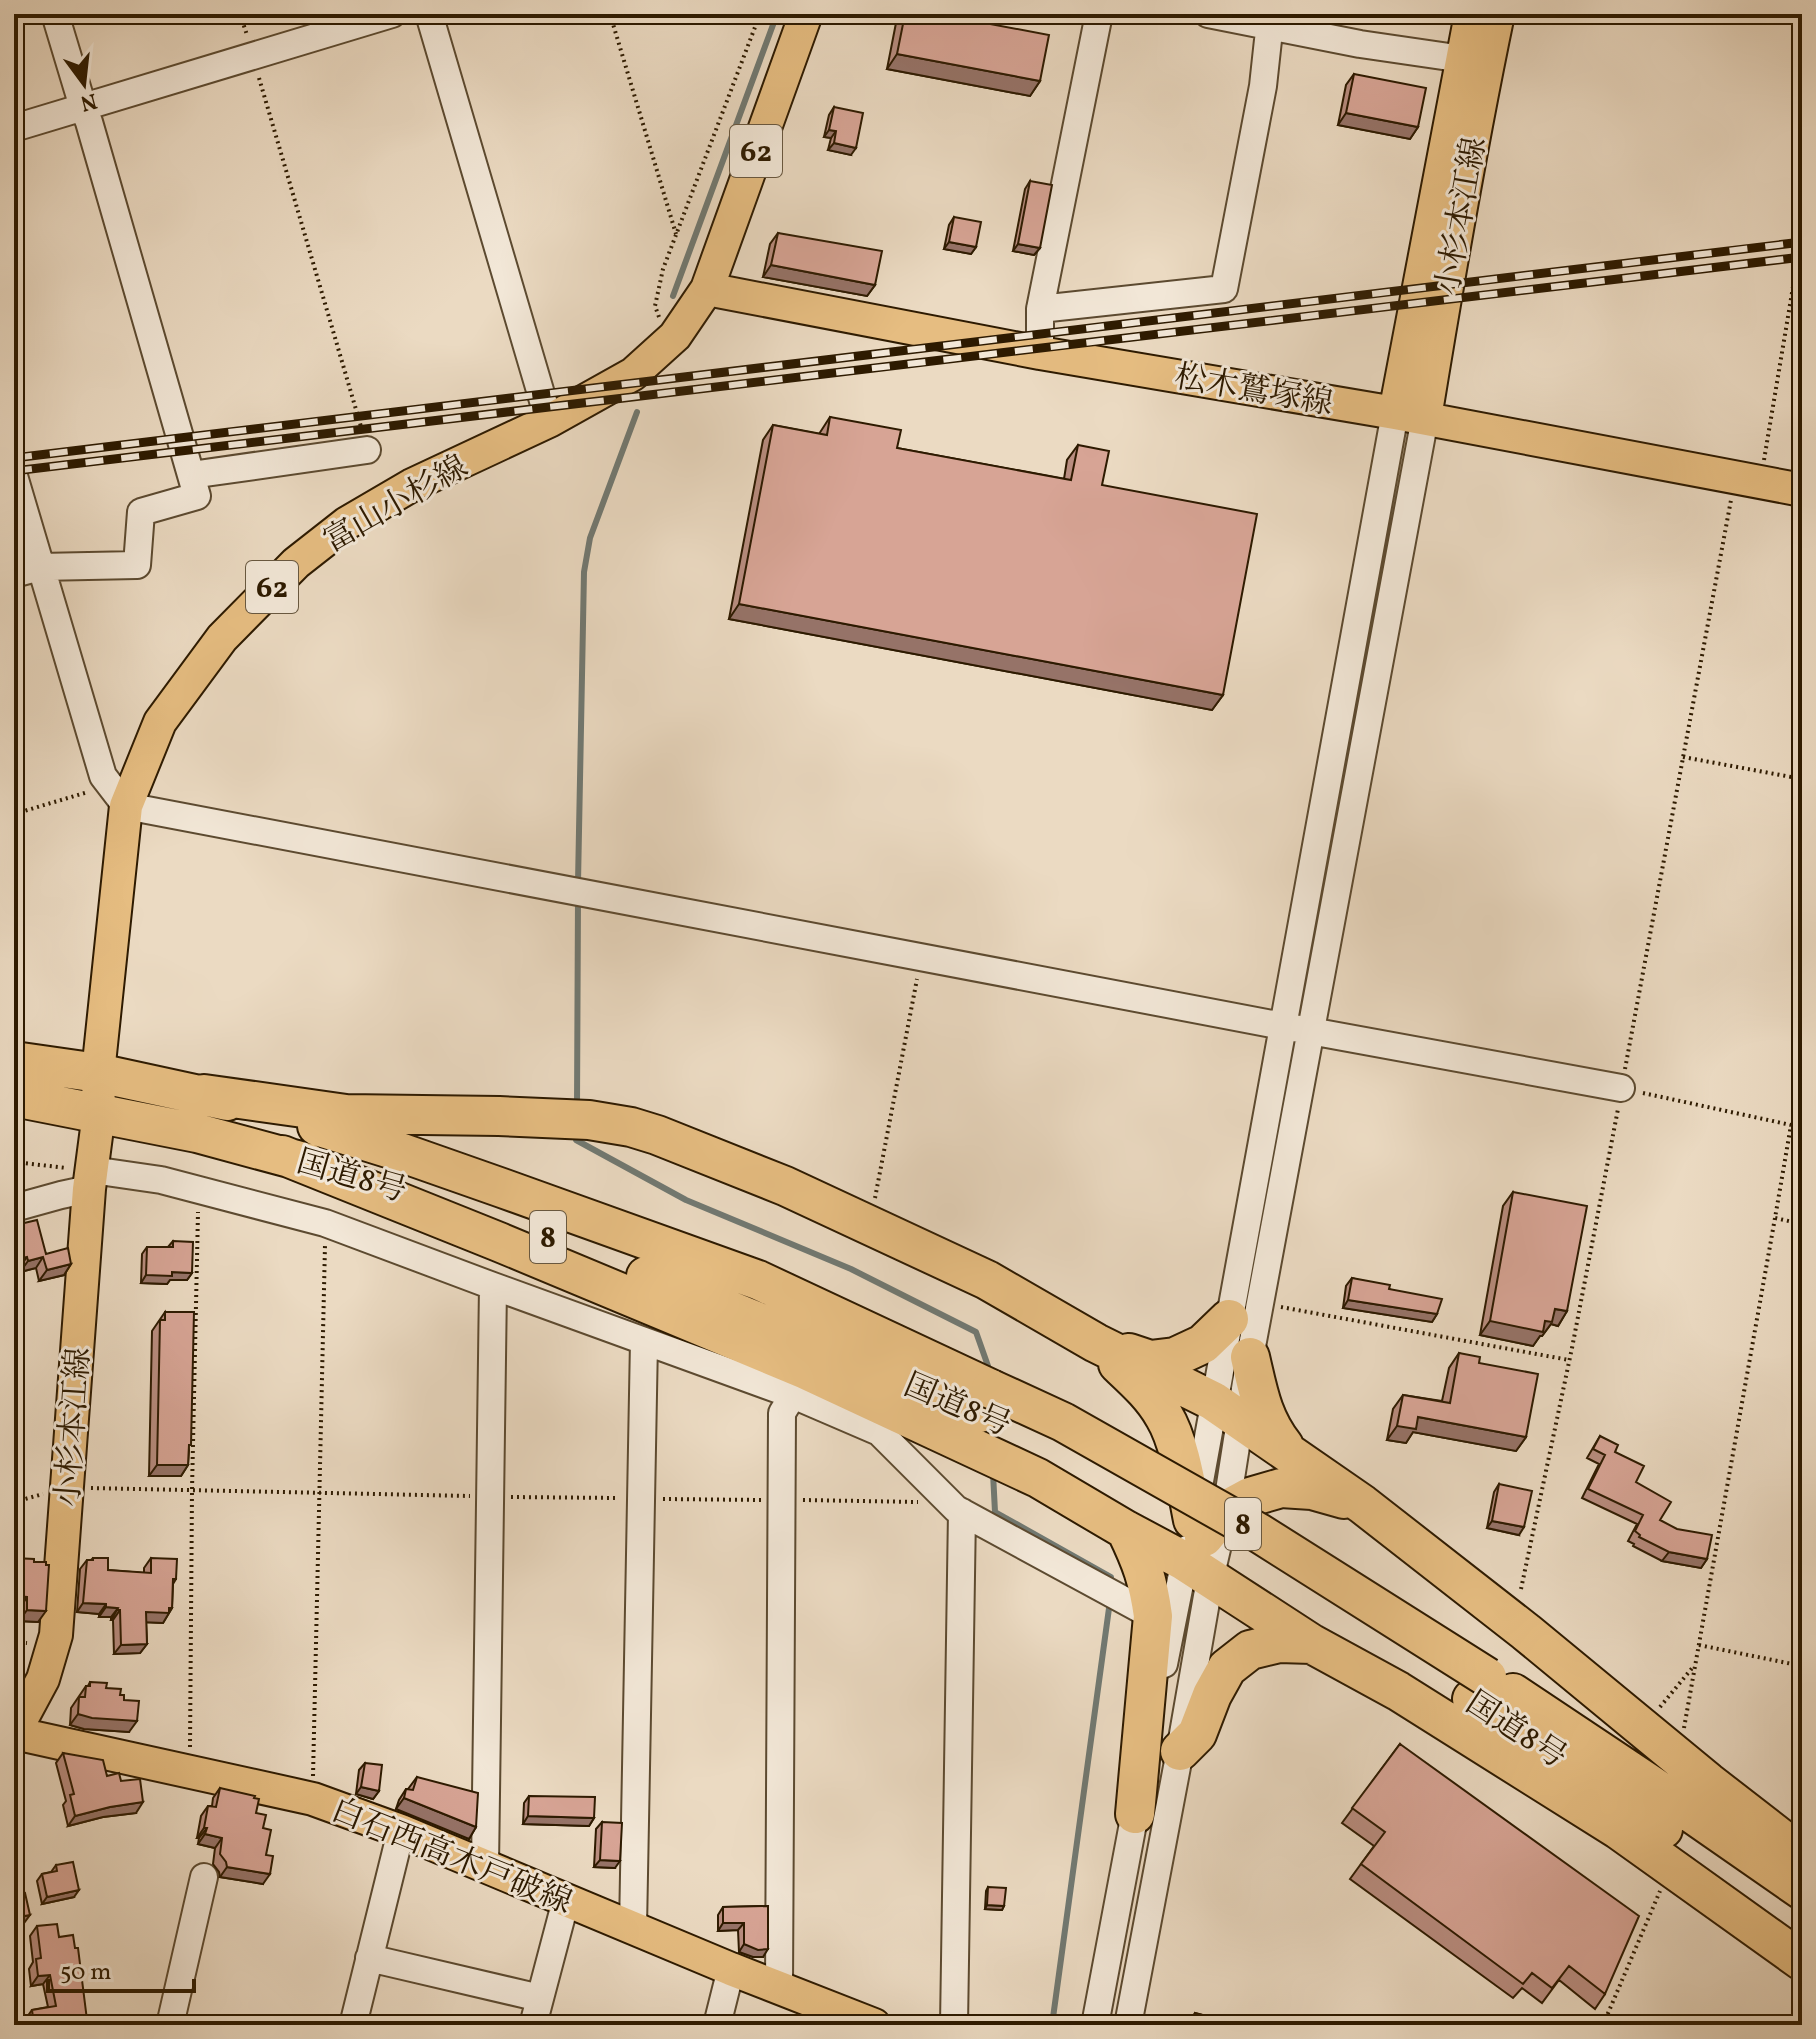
<svg xmlns="http://www.w3.org/2000/svg" width="1816" height="2039" viewBox="0 0 1816 2039" font-family="Vollkorn,'Noto Serif JP',serif">
	<style>
		.lines { fill: none; stroke-linecap: round; stroke-linejoin: round }
		.stream { stroke: #717972; stroke-width: 6 }
		.minor-casing { stroke: #5c4a30; stroke-width: 30 }
		.major-casing { stroke: #2d1a00; stroke-width: 36 }
		.highway-casing { stroke: #2d1a00; stroke-width: 42 }
		.path { stroke: #2d1a00; stroke-width: 4; stroke-dasharray: 2 4; stroke-linecap: butt }
		.minor { stroke: #f2e7d7; stroke-width: 26 }
		.major { stroke: #e6bd81; stroke-width: 32 }
		.highway { stroke: #e6bd81; stroke-width: 38 }
		.rail-casing { stroke: #2d1a00; stroke-width: 9 }
		.rail { stroke: #f2e7d7; stroke-width: 6; stroke-dasharray: 18; stroke-linecap: butt }
		.highway-bridge-casing { stroke: #2d1a00; stroke-width: 42; stroke-linecap: butt }
		.highway-bridge { stroke: #e6bd81; stroke-width: 38 }
		.wall { fill: #b98d80; stroke: #2d1a00; stroke-width: 2 }
		.shaded-wall { fill: #967368; stroke: #2d1a00; stroke-width: 2 }
		.building { fill: #d7a495; stroke: #2d1a00; stroke-width: 2 }
		.labels { text-anchor: middle; stroke-width: 6; stroke-linejoin: round; paint-order: stroke }
		.shield { fill: #f2e7d7; stroke: #685840; stroke-width: 2 }
		.shield-label { font-size: 30px; font-weight: bold; fill: #2d1a00 }
		.street-label { font-size: 32px; fill: #2d1a00; stroke: #f2e7d7 }
	</style>
	<rect width="100%" height="100%" fill="#ebdac2"/>
	<filter id="stains"><feTurbulence type="fractalNoise" baseFrequency=".0025" numOctaves="4"/><feColorMatrix values="0 0 0 0 .2 0 0 0 0 .09 0 0 0 0 .02 0 0 0 .5 -.17"/></filter>
	<radialGradient id="worn" r=".72"><stop offset=".6" stop-color="#630" stop-opacity="0"/><stop offset="1" stop-color="#630" stop-opacity=".3"/></radialGradient>
	<g class="lines">
		<path class="stream" d="M673,296L777,14
			M578,883L584,572L590,538L637,412
			M577,1107L578,899
			M577,1131L576,1140L686,1200L851,1269L976,1332L988,1366V1374
			M993,1473L995,1512L1111,1577V1585
			M1052,2025L1110,1601"/>
		<defs>
			<path id="minor" d="M429,14L549,421
				M1208,14L1360,44L1463,59
				M14,128L392,14
				M1040,309L1224,289L1263,86L1268,40L1274,14
				M1040,353V309L1099,14
				M191,475L367,450
				M14,476L103,776L126,806L1283,1026L1621,1088
				M14,574L40,567L137,565L141,512L197,496L89,122L83,107L55,14
				M92,1170L161,1180L325,1223L493,1286L793,1395L879,1432L956,1509L1153,1616
				M14,1208L61,1195L89,1189
				M1196,1503L1395,413
				M1164,1664L1187,1549
				M485,1866L493,1286
				M633,1928L644,1341
				M369,1958L540,1998
				M779,1986L782,1413L793,1395
				M170,2025L204,1877
				M353,2025L401,1831
				M533,2025L566,1900
				M717,2025L731,1969
				M954,2025L962,1512
				M1095,2025L1138,1797
				M1128,2025L1180,1751L1210,1579L1226,1510L1250,1357L1425,418"/>
			<path id="major" d="M707,289L1040,353L1395,413L1802,490
				M1395,413L1471,14
				M1425,418C1447,283 1470,148 1498,14
				M14,1733L43,1679L56,1635L89,1189L99,1113L98,1073L126,806L160,722L222,638L296,563L347,523L412,485L549,421L633,374L675,336L707,289L806,14
				M14,1733L313,1799L401,1831L731,1969L874,2025"/>
			<path id="highway" d="M14,1061L98,1073L227,1101
				M204,1094L346,1114L499,1116L589,1120L631,1127L657,1135L785,1186L987,1280L1096,1343L1213,1401L1362,1504L1526,1632L1708,1782L1802,1855
				M14,1097L197,1133L308,1163
				M317,1126L391,1149L502,1188L758,1280L991,1389
				M282,1155L499,1242L806,1370L1038,1478L1126,1530L1184,1561L1312,1644L1398,1691L1619,1830L1802,1961
				M646,1276L980,1413
				M1129,1353L1150,1360L1175,1357L1203,1344L1229,1319
				M1250,1357C1258,1391 1262,1418 1284,1446
				M1118,1364C1135,1380 1152,1395 1164,1416C1180,1442 1187,1490 1193,1520
				M1126,1530C1142,1563 1148,1580 1153,1616L1135,1814
				M1204,1537L1226,1510L1250,1497L1281,1488L1312,1490L1344,1499
				M1513,1693L1651,1785L1802,1890
				M1472,1699L1535,1738L1663,1829
				M1180,1751L1197,1734L1212,1695L1227,1668L1250,1650L1279,1643L1312,1644"/>
		</defs>
		<use href="#minor" class="minor-casing"/>
		<use href="#major" class="major-casing"/>
		<use href="#highway" class="highway-casing"/>
		<path class="path" d="M240,14L247,35
			M610,14L676,234
			M259,78L362,430
			M659,317L655,306L663,269L760,14
			M1764,460L1802,233
			M1683,757L1802,779
			M14,814L88,792
			M1625,1069L1731,500
			M1643,1093L1791,1125L1775,1218L1802,1224
			M14,1162L67,1168
			M875,1198L917,979
			M1281,1307L1569,1360
			M91,1488L470,1496
			M511,1497L618,1498
			M663,1499L762,1500
			M803,1500L918,1502
			M14,1502L43,1494
			M1521,1589L1572,1348L1618,1109
			M14,1642L27,1643
			M1699,1645L1802,1666
			M1660,1707L1693,1667
			M1684,1728L1775,1218
			M190,1747L192,1490L198,1212
			M313,1776L325,1245
			M1603,2025L1660,1891"/>
		<use href="#minor" class="minor"/>
		<use href="#major" class="major"/>
		<use href="#highway" class="highway"/>
		<defs>
			<path id="rail" d="M14,458L1802,242
				M14,471L1802,257"/>
		</defs>
		<use href="#rail" class="rail-casing"/>
		<use href="#rail" class="rail"/>
		<defs>
			<path id="highway-bridge" d="M991,1389L1063,1422L1259,1533L1487,1677"/>
		</defs>
		<use href="#highway-bridge" class="highway-bridge-casing"/>
		<use href="#highway-bridge" class="highway-bridge"/>
	</g>
	<path class="wall" d="M902,14H937L1040,81L1030,96L887,69L896,23Z
		M1354,74L1418,127L1410,139L1338,125L1346,85Z
		M834,107L851,155L828,150L831,138L824,137L829,115Z
		M1030,181L1040,248L1034,255L1013,251L1025,189Z
		M954,217L976,247L971,254L944,249L949,225Z
		M778,233L875,285L867,296L763,277L770,244Z
		M830,417L897,448L1064,479L1067,460L1078,445L1102,485L1223,695L1212,710L729,619L763,440L773,425L819,434Z
		M1513,1192L1567,1311L1558,1326L1551,1324L1542,1336H1540L1533,1346L1480,1335L1503,1206Z
		M14,1223L20,1224L46,1254L71,1264L64,1275L39,1281L36,1268L20,1272L19,1268L14,1269Z
		M173,1241L192,1273L187,1280H170L167,1284L141,1283L142,1254L147,1247H168Z
		M1352,1278L1389,1289L1437,1314L1432,1322L1343,1308L1346,1286Z
		M165,1312L189,1450L188,1465L181,1476H149L152,1331Z
		M1459,1353L1479,1363L1526,1437L1516,1451L1413,1432L1406,1443L1387,1440L1393,1409L1403,1395L1442,1401L1449,1368Z
		M1600,1436L1615,1452L1636,1482L1660,1520L1707,1559L1701,1568L1662,1561L1633,1546L1634,1544L1628,1541L1637,1524L1582,1498L1599,1464L1587,1458Z
		M1499,1484L1519,1535L1487,1528L1494,1492Z
		M14,1558L38,1622L19,1621L20,1608Z
		M93,1558L108,1570L144,1573V1568L151,1558L176,1579L173,1584L172,1608L163,1623L146,1622L147,1644L140,1653L114,1654L113,1620H111V1617H99V1614L77,1612L80,1569L87,1560H91Z
		M90,1682L106,1688L120,1695L124,1700L129,1732L84,1729L70,1725L71,1708L86,1686H88Z
		M1400,1744L1605,1994L1595,2009L1559,1980L1542,2003L1522,1988L1513,1998L1350,1879L1374,1846L1342,1823Z
		M63,1753L107,1776L121,1781L136,1813L103,1817L68,1826L63,1805L66,1801L56,1763Z
		M365,1763L379,1791L373,1799L356,1794L359,1770Z
		M417,1777L476,1827L469,1839L396,1809L399,1800L406,1789H408Z
		M220,1788L256,1813L263,1828L266,1855L263,1884L220,1877L219,1872L213,1864L215,1848L198,1844L199,1838H197L201,1816L208,1806H212L213,1798Z
		M529,1796L594,1818L589,1826L523,1824L524,1803Z
		M602,1822L615,1868L594,1867L596,1829Z
		M56,1865L74,1897L42,1904L37,1881L42,1874L51,1872Z
		M988,1887L1004,1906L1002,1910L985,1909L986,1891Z
		M768,1906L763,1957H753L739,1952L738,1930L718,1931V1915L723,1907Z
		M37,1926L59,1937L87,2020L83,2025H26L25,2020L32,2010L48,2007L43,1984L31,1986L29,1969L33,1962L30,1936Z
		M1195,2013L1240,2025H1187Z"/>
	<path class="shaded-wall" d="M897,54L1040,81L1030,96L887,69Z
		M1346,113L1418,127L1410,139L1338,125Z
		M829,130L836,131L831,138L824,137Z
		M834,143L856,148L851,155L828,150Z
		M949,242L976,247L971,254L944,249Z
		M1018,244L1040,248L1034,255L1013,251Z
		M771,265L875,285L867,296L763,277Z
		M739,604L1223,695L1212,710L729,619Z
		M27,1257L19,1268L14,1269V1260Z
		M43,1257L36,1268L20,1272L28,1261Z
		M71,1264L64,1275L39,1281L47,1270Z
		M172,1272L192,1273L187,1280H170L167,1284L141,1283L146,1275Z
		M1348,1300L1437,1314L1432,1322L1343,1308Z
		M1555,1309L1567,1311L1558,1326L1551,1324L1542,1336H1540L1533,1346L1480,1335L1490,1321Z
		M1418,1417L1526,1437L1516,1451L1413,1432L1406,1443L1387,1440L1397,1426Z
		M157,1465H188L181,1476H149Z
		M1492,1521L1524,1527L1519,1535L1487,1528Z
		M1669,1552L1707,1559L1701,1568L1662,1561Z
		M14,1596L27,1597L20,1608L14,1607Z
		M83,1603L106,1604L99,1614L77,1612Z
		M106,1607L118,1608L111,1617H99Z
		M169,1608H172L163,1623L139,1622L146,1612Z
		M27,1610L46,1611L38,1622L19,1621Z
		M117,1610H120L113,1620H111Z
		M147,1644L140,1653L114,1654L121,1645Z
		M78,1714L137,1721L129,1732L84,1729L70,1725Z
		M361,1787L379,1791L373,1799L356,1794Z
		M404,1798L476,1827L469,1839L396,1809Z
		M143,1802L136,1813L103,1817L68,1826L75,1816L110,1807Z
		M528,1816L594,1818L589,1826L523,1824Z
		M204,1828H207L199,1838H197Z
		M205,1834L222,1838L215,1848L198,1844Z
		M600,1860L620,1861L615,1868L594,1867Z
		M227,1867L270,1874L263,1884L220,1877Z
		M79,1890L74,1897L42,1904L47,1897Z
		M987,1905L1004,1906L1002,1910L985,1909Z
		M30,1915L24,1923L14,1925V1918Z
		M723,1923H744L738,1930L718,1931Z
		M744,1944L768,1949L763,1957H753L739,1952Z
		M50,1975L43,1984L31,1986L38,1976Z"/>
	<path class="building" d="M905,14H937L1049,35L1040,81L897,54Z
		M1354,74L1426,88L1418,127L1346,113Z
		M834,107L863,113L856,148L834,143L836,131L829,130Z
		M1030,181L1052,185L1040,248L1018,244Z
		M954,217L981,222L976,247L949,242Z
		M778,233L882,251L875,285L771,265Z
		M830,417L901,430L897,448L1071,480L1078,445L1109,451L1102,485L1257,514L1223,695L739,604L773,425L827,435Z
		M1513,1192L1587,1206L1567,1311L1555,1309L1552,1322L1545,1321L1543,1332L1490,1321Z
		M37,1220L46,1254L68,1248L71,1264L47,1270L43,1257L28,1261L27,1257L14,1260V1223L20,1222V1224Z
		M173,1241L193,1242L192,1273L172,1272V1276L146,1275L147,1247H173Z
		M1352,1278L1390,1285L1389,1289L1442,1299L1437,1314L1348,1300Z
		M165,1312H194L191,1445H189L188,1465H157L160,1320H165Z
		M1459,1353L1480,1357L1479,1363L1538,1374L1526,1437L1418,1417L1416,1429L1397,1426L1403,1395L1450,1403Z
		M1600,1436L1618,1445L1615,1452L1644,1466L1636,1482L1671,1502L1660,1520L1677,1529L1712,1535L1707,1559L1669,1552L1639,1537L1640,1535L1635,1531L1643,1515L1588,1489L1605,1455L1593,1449Z
		M1499,1484L1532,1491L1524,1527L1492,1521Z
		M14,1558L34,1559V1562H46V1565H49L46,1611L27,1610V1597L14,1596Z
		M93,1558H108V1570L151,1573V1558L177,1559L176,1579H173L172,1608H169V1613L146,1612L147,1644L121,1645L120,1610H117L118,1608L106,1607V1604L83,1603L87,1560H93Z
		M90,1682L107,1683L106,1688L121,1689L120,1695H124V1700L139,1701L137,1721L92,1718L78,1714L79,1697H85L86,1686H90Z
		M1400,1744L1639,1916L1605,1994L1569,1966L1552,1988L1532,1973L1523,1984L1361,1864L1385,1832L1352,1808Z
		M63,1753L103,1760L107,1776L119,1773L121,1781L140,1779L143,1802L110,1807L75,1816L70,1795L74,1794Z
		M365,1763L382,1765L379,1791L361,1787Z
		M417,1777L478,1793L476,1827L404,1798L406,1789L413,1790Z
		M220,1788L255,1796L254,1798L259,1799L256,1813L266,1815L263,1828L271,1830L266,1855L273,1856L270,1874L227,1867L226,1862L220,1854L222,1838L205,1834L207,1828H204L208,1806L216,1807Z
		M529,1796L595,1797L594,1818L528,1816Z
		M602,1822L622,1823L620,1861L600,1860Z
		M73,1862L79,1890L47,1897L42,1874L57,1871L56,1865Z
		M988,1887L1006,1888L1004,1906L987,1905Z
		M25,1893L30,1915L14,1918V1896Z
		M768,1906V1949L758,1950L744,1944V1923H723V1907Z
		M57,1924L59,1937L73,1935L75,1948H78L87,2020H83L84,2024L79,2025H34L32,2010L56,2006L50,1975L38,1976L36,1959L41,1958L37,1926Z
		M1195,2013L1240,2025H1192Z"/>
	<g class="labels">
		<g class="shield">
			<rect x="730" y="125" width="52" height="52" rx="6"/>
			<rect x="246" y="561" width="52" height="52" rx="6"/>
			<rect x="530" y="1211" width="36" height="52" rx="6"/>
			<rect x="1225" y="1498" width="36" height="52" rx="6"/>
		</g>
		<g class="shield-label">
			<text x="756" y="161">62</text>
			<text x="272" y="597">62</text>
			<text x="548" y="1247">8</text>
			<text x="1243" y="1534">8</text>
		</g>
		<g class="street-label">
			<text transform="translate(1460 216) rotate(-80)" y="11">小杉本江線</text>
			<text transform="translate(1254 389) rotate(10)" y="11">松木鷲塚線</text>
			<text transform="translate(395 503) rotate(-30)" y="11">富山小杉線</text>
			<text transform="translate(352 1175) rotate(16)" y="11">国道8号</text>
			<text transform="translate(958 1404) rotate(23)" y="11">国道8号</text>
			<text transform="translate(72 1427) rotate(-86)" y="11">小杉本江線</text>
			<text transform="translate(1517 1729) rotate(33)" y="11">国道8号</text>
			<text transform="translate(452 1855) rotate(22)" y="11">白石西高木戸破線</text>
		</g>
	</g>
	<rect width="1816" height="2039" fill="none" stroke="#ebdac2" stroke-width="48"/>
	<rect x="16" y="16" width="1784" height="2007" fill="none" stroke="#2d1a00" stroke-width="4"/>
	<rect x="24" y="24" width="1768" height="1991" fill="none" stroke="#2d1a00" stroke-width="2"/>
	<g transform="translate(84 84) rotate(165)" stroke="#f2e7d7" stroke-width="6" paint-order="stroke">
	<path d="M0-6L14 30L0 20L-14 30Z" fill="#2d1a00"/>
	<text y="-12" font-size="22" font-weight="bold" text-anchor="middle" fill="#2d1a00">N</text>
	</g>
	<path d="M48 1979v12h146v-12" fill="none" stroke="#2d1a00" stroke-width="4"/>
	<text x="60" y="1979" font-size="24" fill="#2d1a00" stroke="#f2e7d7" stroke-width="6" paint-order="stroke">50 m</text>
	<rect width="100%" height="100%" filter="url(#stains)"/>
	<rect width="100%" height="100%" fill="url(#worn)"/>
</svg>
